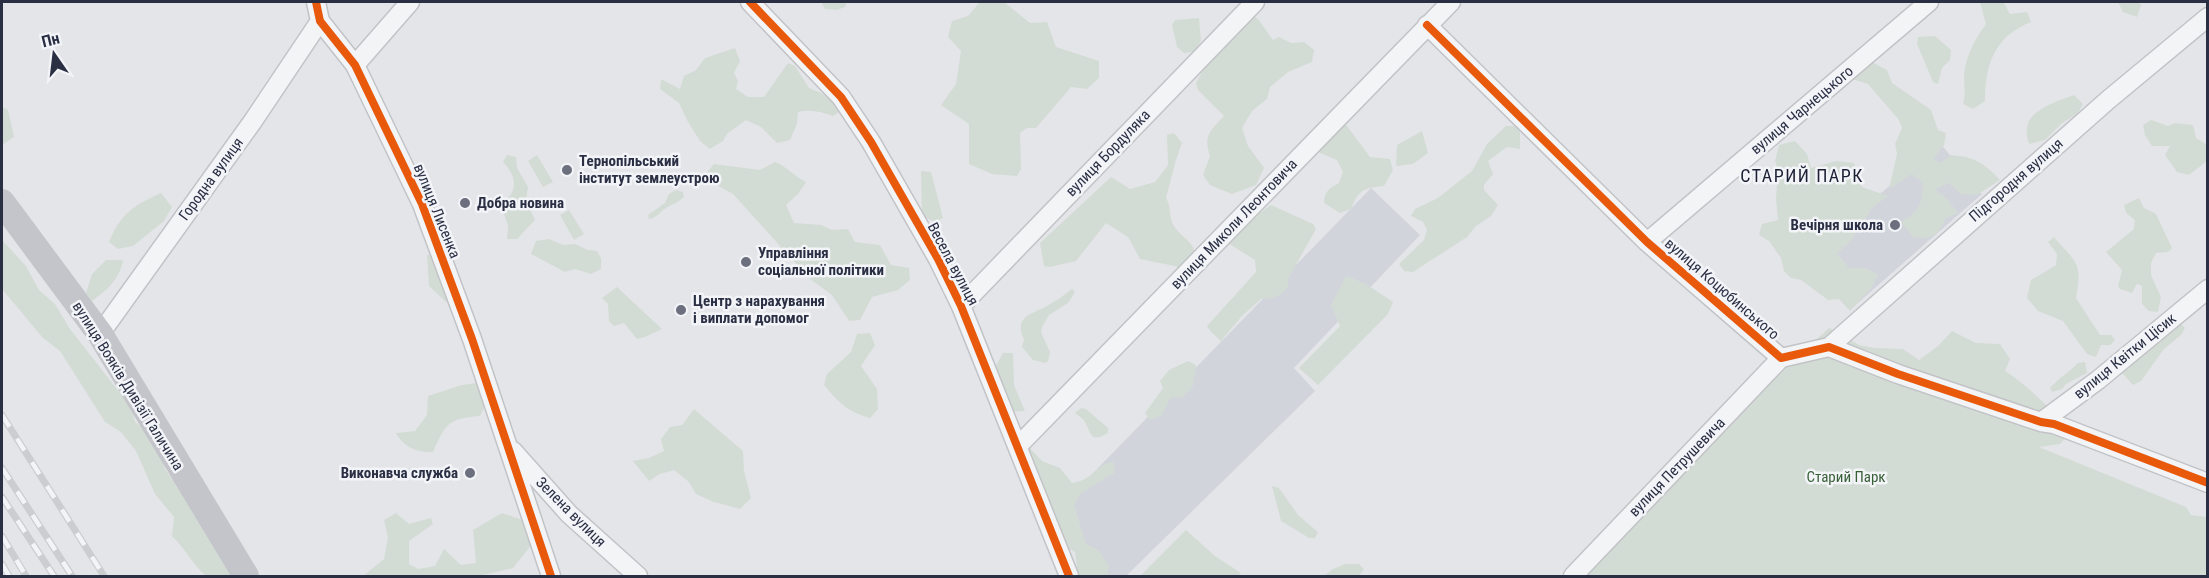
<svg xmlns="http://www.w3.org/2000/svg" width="2209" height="578" viewBox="0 0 2209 578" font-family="'Roboto Condensed',sans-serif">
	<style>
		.built { fill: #d2d4dc }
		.green { fill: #d3dcd4 }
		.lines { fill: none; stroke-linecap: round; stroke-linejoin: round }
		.minor-casing { stroke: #c2c3c7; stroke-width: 21 }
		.minor { stroke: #f3f4f6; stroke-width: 18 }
		.secondary { stroke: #c4c5ca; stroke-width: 26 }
		.rail-casing { stroke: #cccdd1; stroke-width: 7 }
		.rail { stroke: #f2f4f8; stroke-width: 4.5; stroke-dasharray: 14; stroke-linecap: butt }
		.cycleway-casing { stroke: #f2f4f8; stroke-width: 11 }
		.cycleway { stroke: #e8590c; stroke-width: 8 }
		.poi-dot { fill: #6b6f7e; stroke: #f2f4f8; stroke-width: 2 }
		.labels { text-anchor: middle; stroke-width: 5; stroke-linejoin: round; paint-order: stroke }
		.street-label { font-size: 15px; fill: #2a2f44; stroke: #f2f4f8 }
		.poi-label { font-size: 15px; font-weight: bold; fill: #2a2f44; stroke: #f2f4f8; text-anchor: start }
		.park-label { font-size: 15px; fill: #386037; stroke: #f2f4f8 }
		.quarter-label { font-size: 18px; letter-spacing: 1.5px; fill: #1c2034; stroke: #f2f4f8 }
	</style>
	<rect width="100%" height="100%" fill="#e4e5e9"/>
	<path class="built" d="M1940,143L1982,194L1851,309L1807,256Z
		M1371,188L1420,235L1294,368L1315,391L1126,576H1091L1060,507Z"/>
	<path class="green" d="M823,2H847L845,7L837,10L825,9L822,4Z
		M1004,2L1030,23L1047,22L1056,47L1099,61V78L1087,89L1071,87L1036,128H1027L1020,133L1021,169L1017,176L992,174L969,164V124L941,105L956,84L961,51L948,37L952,21L968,16L979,3Z
		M1980,2L2004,3L2010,14L2027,12L2031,22C1995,36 1985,64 1985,101L1973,109L1963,104C1966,94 1964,86 1964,76C1965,57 1975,39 1986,24Z
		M2118,2H2139L2141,5L2137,17L2123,12Z
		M1253,16L1258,19L1273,40L1279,37L1291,43L1304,42L1314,50L1312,62L1288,72L1270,87L1267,99L1252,111L1242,128L1248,146L1264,168L1256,185L1232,194L1210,185L1203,175L1210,156C1203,135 1210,131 1224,116L1198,90L1196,83L1227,26Z
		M1199,18L1201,41L1194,52L1184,53L1177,47L1172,25L1175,20Z
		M1935,36L1951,50L1950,60L1942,68L1938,84L1933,82L1917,44L1918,37Z
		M735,48L740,61L734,73L738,81L736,89L748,97H764L788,63L795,66L809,88L821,93L844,109L833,116C822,112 810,109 798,112L797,124L790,140L777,143L761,127L746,120L727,134L723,141L710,149L700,141L688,122L679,103L660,89L661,79L680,89L684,76L696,70L705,58Z
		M1872,62L1887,70L1892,83L1931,110L1938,130L1946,133L1944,145L1933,159L1941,163L1951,155C1975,157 1984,163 2000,180L1977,195L1961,194L1949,183L1935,189L1947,199L1958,213L1946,218C1937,236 1934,240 1913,237L1901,222C1920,211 1922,204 1923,183L1912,174L1889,189L1897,154L1895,144L1902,128L1899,120L1868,84L1852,79L1863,65Z
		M2074,95L2083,104L2077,114L2062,123L2045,140L2029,144C2028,140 2026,134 2027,130C2027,109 2059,101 2074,95Z
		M2,107L8,110L14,137L2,145Z
		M1336,120L1347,126L1370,157L1390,159L1393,170L1384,186C1364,188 1359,189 1351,209L1340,213L1324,203C1324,191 1330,188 1339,183L1343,172L1337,160L1320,153L1313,142Z
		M2151,120L2168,126L2175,123L2193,125L2196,138L2207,145V161L2189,175L2177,172L2165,155L2170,146H2152L2145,135L2143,125Z
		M1506,126H1520V149L1507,147L1488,161L1493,174L1484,185V190L1498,205L1491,216L1476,226L1467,237L1413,272L1404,271L1399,264L1424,240L1427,230L1423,222L1411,216L1415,209L1438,198L1472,171L1487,144Z
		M1422,131L1428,153L1413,164L1396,166L1397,145Z
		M1174,133L1182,143L1176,160L1166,198C1171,206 1169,214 1172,222C1176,234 1193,240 1195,253L1184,268L1140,259L1128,237L1106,223L1076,261L1050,267L1044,266L1040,243L1111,177L1130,189L1155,182L1168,165L1167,135Z
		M1795,141L1807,154L1811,168L1836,161L1854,163L1862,187L1888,196L1872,208L1851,241L1837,253L1849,268H1865L1878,274L1872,287L1850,311L1839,299L1828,300L1801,280L1791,278L1784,271L1781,258L1769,241L1759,235L1762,224L1778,220L1776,199L1778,171L1775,161L1779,145Z
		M507,155L516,157L517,168L528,187L526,201L535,220L517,239H507L508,225L501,206C518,191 518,178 503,162Z
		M537,155L553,182L543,187L528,161Z
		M775,162C788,167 793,176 806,182L798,194L786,205L794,223L821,225L832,230L848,229L855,242L880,245L891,265L909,268L910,280L898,290L872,297L860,320L849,321L832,295L810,279L733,194L711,182L708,171L714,164L760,170Z
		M921,171L931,172L943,218L935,222L922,216Z
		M676,190L683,192L684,197C676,204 672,204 666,208C659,213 657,217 649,219L648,215L665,203L669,194Z
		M161,193L172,207L164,221L133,246L118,249L109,242C121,213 133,206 161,193Z
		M2139,198L2144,208L2156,214L2172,248L2168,252L2156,253L2151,263V275L2161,297L2158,312L2149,311L2142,304V286L2137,284L2132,293L2120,289L2118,286L2122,270L2106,252L2134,229L2135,220L2126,213L2124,205Z
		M1271,205L1313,224L1316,229L1288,279V287C1281,296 1273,299 1261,299L1242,316L1221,341L1211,332L1207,326L1256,272L1255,260L1228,243L1247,222Z
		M569,210L584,234L574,240L560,215Z
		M2054,237C2076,263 2083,262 2076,298L2100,335H2111L2115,340L2110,345H2101L2096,357L2087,354L2063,321L2038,311L2027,298L2031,280L2056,265L2057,254L2048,242Z
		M549,239L563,245L575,244L588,250L597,251L601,258V269L591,274L575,269L565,272L531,254L536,241Z
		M2,240L26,266L39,290L55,304L70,329L120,393L132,409L135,422L154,436L165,469L190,504L234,576H206C191,563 186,549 172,536L174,517L155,494L136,451L121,432L105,422L60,351L43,338L2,289Z
		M437,254L452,269L462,285L457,300L453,304L445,301L429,286L427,255Z
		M106,260H123C120,279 107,290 92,301L86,293L92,274Z
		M1346,276L1366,284L1393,302L1388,314L1318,385L1299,368L1340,326L1331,305Z
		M617,287L662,329L645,337L637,339L624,323L614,326L609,321L608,304L602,298Z
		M1072,289L1075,292L1068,303L1049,315L1042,327L1041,332L1050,352L1048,361L1045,363L1033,360L1022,347L1024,339C1013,317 1032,314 1047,306C1056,301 1064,295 1072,289Z
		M2179,322L2185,328L2181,335L2164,349L2141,381L2133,385L2121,372Z
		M1829,328L1859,345L1874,348L1903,349L1919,360L1938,346L1952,331L1976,343L2000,344L2010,359L2005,371C2022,382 2035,394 2049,408C2060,417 2065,418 2072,431L2060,444L2039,447L2186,507L2191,515L2207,517V576H1585L1791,363Z
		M870,333L875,345L861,366L877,389L878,409L870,418C848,412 839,403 824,385L827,374L851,352L857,334Z
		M1003,353H1013L1014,385L1025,411L1010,412L992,373Z
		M1188,361L1196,365L1193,386L1183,397L1170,398L1162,415L1150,420L1145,413L1163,388L1160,381L1169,370Z
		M2085,362L2087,373L2066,384L2062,389L2052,392L2050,388C2059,378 2069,372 2078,363Z
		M483,382L489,399L480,416C448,419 446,423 433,452C418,453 403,447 396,433L415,431L427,415L428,396L462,385Z
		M1081,408L1086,409L1108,428V433C1092,442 1092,437 1086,424C1084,419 1079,416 1075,413Z
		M694,409L743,451L744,471L751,498L740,509L714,502L696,494L689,482L674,470L660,474L649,481L633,461L649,458L664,451L661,439L670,427L682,425Z
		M1029,447L1042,461L1060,468L1072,483C1094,480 1096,464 1113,462L1115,467L1114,473L1081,493L1074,505L1086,544L1098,550L1109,566L1107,572L1109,576H1078L1075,552L1064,546L1025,452Z
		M1272,486L1279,488L1298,515L1318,532L1315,538H1309L1281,521Z
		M396,513L409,524L431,518L433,524L409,541V564L418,569L435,566L444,549L461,565L476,563L473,530L502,513L523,520L533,543L513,568L479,576H363L384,559L388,537L384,520Z
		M1186,530L1215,556L1241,573L1238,576H1140Z
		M1345,564H1359L1364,569L1359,576H1324L1333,569Z"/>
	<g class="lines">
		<defs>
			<path id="minor" d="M316,2L320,21L355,65L422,204L472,339L551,576
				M750,2L841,97L871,142L938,259L961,306L1069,576
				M1427,25L1647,242L1781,358L1829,347L1898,374L2041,422L2054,424L2208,483
				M355,65L410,2
				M1647,242L1929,2
				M961,306L1255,2
				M100,334L253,121L320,21
				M1829,347L2108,100L2208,17
				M2041,422L2098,380L2208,289
				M1018,446L1451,2
				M513,451L569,514L638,576
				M1573,576L1781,358"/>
		</defs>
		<use href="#minor" class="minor-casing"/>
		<use href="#minor" class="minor"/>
		<path class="secondary" d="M2,202L100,334L246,576"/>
		<defs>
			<path id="rail" d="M2,415L104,576
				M2,468L72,576
				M2,497L54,576
				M2,536L26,576
				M2,564L9,576"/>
		</defs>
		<use href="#rail" class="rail-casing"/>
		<use href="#rail" class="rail"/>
		<defs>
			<path id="cycleway" d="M316,2L320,21L355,65L422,204L472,339L551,576
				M750,2L841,97L871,142L938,259L961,306L1069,576
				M1427,25L1647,242L1781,358L1829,347L1898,374L2041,422L2054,424L2208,483"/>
		</defs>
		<use href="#cycleway" class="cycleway-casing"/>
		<use href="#cycleway" class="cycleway"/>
	</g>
	<g class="poi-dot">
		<circle cx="567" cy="170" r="6"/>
		<circle cx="465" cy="203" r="6"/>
		<circle cx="1895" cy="225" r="6"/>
		<circle cx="746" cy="262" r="6"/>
		<circle cx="681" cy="310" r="6"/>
		<circle cx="470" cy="473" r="6"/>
	</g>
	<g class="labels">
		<g class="street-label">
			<text transform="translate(1802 110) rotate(-40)" y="5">вулиця Чарнецького</text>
			<text transform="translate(1108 153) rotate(-46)" y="5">вулиця Бордуляка</text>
			<text transform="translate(211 179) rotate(-54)" y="5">Городна вулиця</text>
			<text transform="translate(2016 180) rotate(-41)" y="5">Підгородня вулиця</text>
			<text transform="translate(437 211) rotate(68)" y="5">вулиця Лисенка</text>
			<text transform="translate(1234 224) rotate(-46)" y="5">вулиця Миколи Леонтовича</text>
			<text transform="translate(953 264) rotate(62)" y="5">Весела вулиця</text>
			<text transform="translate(1722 289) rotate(41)" y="5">вулиця Коцюбинського</text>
			<text transform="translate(2125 356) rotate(-39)" y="5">вулиця Квітки Цісик</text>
			<text transform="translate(128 386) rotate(58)" y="5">вулиця Вояків Дивізії Галичина</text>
			<text transform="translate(1677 467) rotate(-46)" y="5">вулиця Петрушевича</text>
			<text transform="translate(571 512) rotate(45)" y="5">Зелена вулиця</text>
		</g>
		<g class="poi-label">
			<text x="579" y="166">Тернопільський<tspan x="579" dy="17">інститут землеустрою</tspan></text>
			<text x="477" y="208">Добра новина</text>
			<text x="1883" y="230" text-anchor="end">Вечірня школа</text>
			<text x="758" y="258">Управління<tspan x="758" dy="17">соціальної політики</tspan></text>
			<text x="693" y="306">Центр з нарахування<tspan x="693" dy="17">і виплати допомог</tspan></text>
			<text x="458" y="478" text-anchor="end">Виконавча служба</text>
		</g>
		<g class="park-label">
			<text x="1846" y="482">Старий Парк</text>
		</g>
		<g class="quarter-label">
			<text x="1802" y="182">СТАРИЙ ПАРК</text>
		</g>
	</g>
	<rect width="2209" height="578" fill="none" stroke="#2a2f44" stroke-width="6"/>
	<g transform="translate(54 54) rotate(346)" stroke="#f2f4f8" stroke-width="4.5" paint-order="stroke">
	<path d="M0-4.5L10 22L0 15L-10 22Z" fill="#2a2f44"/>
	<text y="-9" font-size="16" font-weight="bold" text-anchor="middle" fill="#2a2f44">Пн</text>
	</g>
</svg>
